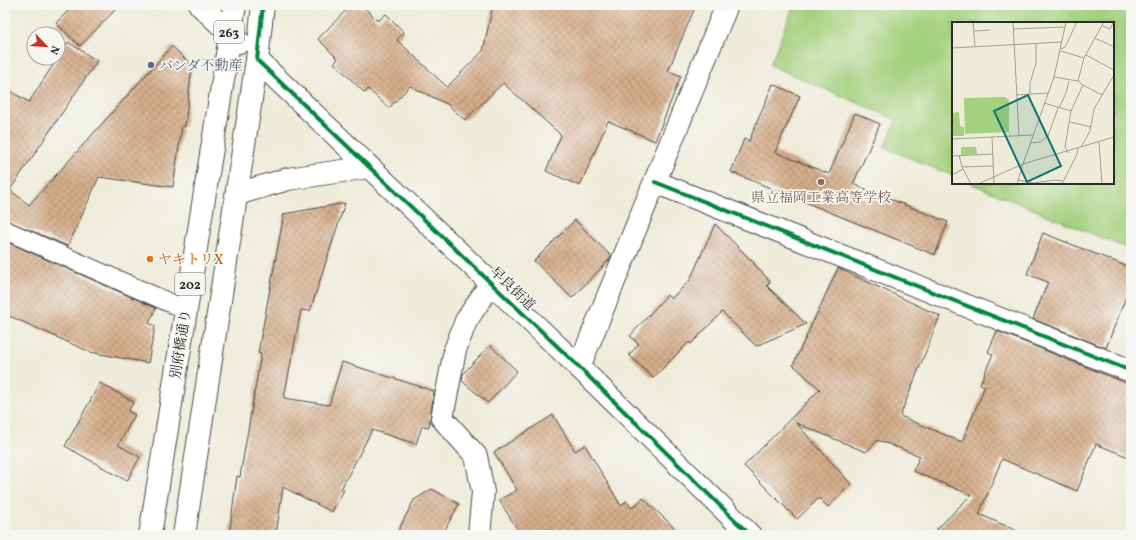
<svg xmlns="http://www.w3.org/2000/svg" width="1136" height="540" viewBox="0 0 1136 540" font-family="Vollkorn,'Noto Serif JP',serif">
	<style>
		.pitch { fill: #a4d17e; stroke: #687e54 }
		.building { fill: url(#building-cross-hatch) }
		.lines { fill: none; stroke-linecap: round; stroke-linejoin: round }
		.service-casing { stroke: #484845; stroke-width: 20 }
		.minor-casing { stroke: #484845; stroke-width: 24 }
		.tertiary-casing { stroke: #484845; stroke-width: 24 }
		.trunk-casing { stroke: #484845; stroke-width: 24 }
		.service { stroke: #fff; stroke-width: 18 }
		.minor { stroke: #fff; stroke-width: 22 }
		.tertiary { stroke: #fff; stroke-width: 22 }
		.trunk { stroke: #fff; stroke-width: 22 }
		.cycleway-casing { stroke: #f6f6f2; stroke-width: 6 }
		.cycleway { stroke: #00873e; stroke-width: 4 }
		.service-dot { fill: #5c6f8a; stroke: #f6f6f2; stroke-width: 1.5 }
		.education-dot { fill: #8d6e63; stroke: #f6f6f2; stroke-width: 1.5 }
		.food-dot { fill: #e8710a; stroke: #f6f6f2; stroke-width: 1.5 }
		.labels { text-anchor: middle; stroke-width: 3.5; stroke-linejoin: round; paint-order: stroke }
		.shield { fill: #f6f6f2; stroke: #686867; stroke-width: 1 }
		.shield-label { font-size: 13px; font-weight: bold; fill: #2b2b2b }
		.service-label { font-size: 14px; fill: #4e5e75; stroke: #f6f6f2; text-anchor: start }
		.education-label { font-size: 14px; fill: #785e54; stroke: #f6f6f2 }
		.food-label { font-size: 14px; fill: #c56008; stroke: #f6f6f2; text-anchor: start }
		.street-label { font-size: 14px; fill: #2b2b2b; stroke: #f6f6f2 }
		.inset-road { fill: none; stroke: #a09e93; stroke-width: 1 }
		.view { fill: #0f766e; fill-opacity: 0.15; stroke: #0f766e; stroke-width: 2 }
		.inset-edge { fill: none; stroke: #2b2b2b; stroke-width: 2 }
	</style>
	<defs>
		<pattern id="building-cross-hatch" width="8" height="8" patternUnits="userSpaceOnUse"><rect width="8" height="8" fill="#d5ae8b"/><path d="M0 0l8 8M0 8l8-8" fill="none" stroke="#ad8e72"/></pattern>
	</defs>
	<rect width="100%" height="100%" fill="#f6f6f2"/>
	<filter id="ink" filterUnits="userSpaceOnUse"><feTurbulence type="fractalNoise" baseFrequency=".025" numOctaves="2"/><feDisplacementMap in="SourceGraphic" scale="8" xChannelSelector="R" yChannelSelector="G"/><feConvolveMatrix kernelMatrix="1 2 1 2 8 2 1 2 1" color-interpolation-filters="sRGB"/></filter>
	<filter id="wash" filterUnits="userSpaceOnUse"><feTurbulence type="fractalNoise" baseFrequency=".012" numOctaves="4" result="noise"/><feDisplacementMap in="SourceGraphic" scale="16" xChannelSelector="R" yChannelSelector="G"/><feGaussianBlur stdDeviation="0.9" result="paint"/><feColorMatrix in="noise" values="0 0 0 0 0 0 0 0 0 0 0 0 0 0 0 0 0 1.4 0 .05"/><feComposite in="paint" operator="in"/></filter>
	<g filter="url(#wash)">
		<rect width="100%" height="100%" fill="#eeebd8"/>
		<path class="pitch" d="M794,5H1131V250L970,183H1113V23H953V176L884,147L897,120L770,65Z"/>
		<g id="blocks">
			<path class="building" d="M74,5H120L80,46L56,23Z
				M493,5H696L668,71L681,76L655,141L608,121L580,186L546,171L561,135L503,83L465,120L447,104L410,86L389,108L368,89L365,93L334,63L338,59L318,39L350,6L365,8L378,21L386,14L404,32L397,40L447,87L483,51Z
				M68,42L97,61L10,190L29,205L172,46L192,66L185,127L182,126L173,187L99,177L68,246L5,220V88L29,102Z
				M773,84L800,96L775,152L829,174L855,113L880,124L853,184L948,222L935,255L731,172L744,139L749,141Z
				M345,203L310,311L301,310L284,398L329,405L342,362L434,391L429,427L422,426L416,444L372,430L341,489L344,490L332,512L283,487L276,535H229L237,476L240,477L261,354L258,353L284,214Z
				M575,220L611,256L609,260L572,298L534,261Z
				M715,224L755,264V265L770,281L767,286L806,324L756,346L722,312L691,344L689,342L653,378L629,355L639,344L630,336L667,295L671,299L690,280Z
				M1043,233L1131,268V284L1106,348L1033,319L1048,282L1027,274Z
				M5,241L156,308L149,323L155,326L148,363L90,352L5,314Z
				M838,268L940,316L900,416L962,442L985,386L980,384L993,354L988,352L997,331L1126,383H1131V458L1096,444L1077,491L1002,459L979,514L1026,535H931L971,495L913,471L920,456L878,440L866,452L796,423L851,484L828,507L819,498L797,519L744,466L820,389L793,365Z
				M490,345L517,371L488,403L462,381L463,374Z
				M100,383L134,402L128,411L135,415L118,445L140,457L127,481L65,446Z
				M553,415L575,451L585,445L621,506L626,501L632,508L643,498L682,535H521L499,500L517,490L494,452Z
				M432,489L459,504L442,535H396L414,500Z"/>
		</g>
	</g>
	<g filter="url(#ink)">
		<use href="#blocks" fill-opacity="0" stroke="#484845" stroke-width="1"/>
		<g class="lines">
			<defs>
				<path id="service" d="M5,230L186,310"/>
				<path id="minor" d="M655,182L1131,371
					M237,194L288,179L369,167
					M579,367L727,5
					M479,535L483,492L476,456L442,418L455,350L466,321L491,283"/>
				<path id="tertiary" d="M257,60L579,367L750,535"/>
				<path id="trunk" d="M200,5L239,42
					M150,535L235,5
					M184,535L257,60L263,5"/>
			</defs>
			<use href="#service" class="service-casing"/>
			<use href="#minor" class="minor-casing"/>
			<use href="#tertiary" class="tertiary-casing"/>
			<use href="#trunk" class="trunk-casing"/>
			<use href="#service" class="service"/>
			<use href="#minor" class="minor"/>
			<use href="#tertiary" class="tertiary"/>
			<use href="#trunk" class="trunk"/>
			<defs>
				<path id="cycleway" d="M263,5L257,60L579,367L750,535
					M655,182L1131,371"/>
			</defs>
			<use href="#cycleway" class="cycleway-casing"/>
			<use href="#cycleway" class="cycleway"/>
		</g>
	</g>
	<circle class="service-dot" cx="151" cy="65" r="4"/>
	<circle class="education-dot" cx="821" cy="182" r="4"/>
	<circle class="food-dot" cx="150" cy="259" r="4"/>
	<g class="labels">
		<g class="shield">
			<rect x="214" y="21" width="30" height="22" rx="3"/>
			<rect x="175" y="273" width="30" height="22" rx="3"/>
		</g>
		<g class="shield-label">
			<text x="229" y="37">263</text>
			<text x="190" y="289">202</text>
		</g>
		<g class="service-label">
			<text x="159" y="70">パンダ不動産</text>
		</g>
		<g class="education-label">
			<text x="821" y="202">県立福岡工業高等学校</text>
		</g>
		<g class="food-label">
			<text x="158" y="264">ヤキトリX</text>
		</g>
		<g class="street-label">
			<text transform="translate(513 288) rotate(44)" y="5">早良街道</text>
			<text transform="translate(180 344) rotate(-81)" y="5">別府橋通り</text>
		</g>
	</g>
	<g transform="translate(952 22)">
		<rect width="162" height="162" fill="#eeebd8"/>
		<path d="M9,125H24L25,132L9,133Z" fill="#a4d17e"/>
		<path d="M53,75L57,78V110L13,112L12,76ZM7,90L8,104L12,105V114H0V91Z" fill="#a4d17e"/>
		<path class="inset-road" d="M21,0L23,24M61,0L67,114M151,4L158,7L161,1M61,7L113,5M22,9L38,8M143,16L152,0M0,26L110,20M109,27L113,25L125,0M109,29L132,36L143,16L162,25M134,33L162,48M102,55L126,59L131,63M126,59L132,36M78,72V61L84,41V22M65,73L96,71M92,81L119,89M107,86L114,71L117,59M118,100L139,105M40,115L42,162M0,117L81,113M147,120L150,162M78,121L88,120L96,114L106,86M129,125L138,109L142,87L162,53M116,131L113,125L119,89L131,63L150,73M7,133L10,145L41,144M0,134L41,132M71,142L102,55L114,0M10,145L19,162M0,153L11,147M66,158L81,161L104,158L110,159M26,162L71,142L162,115M65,162L71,142M110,162L125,132L126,126"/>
		<path class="view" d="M76,73L109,144L75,160L42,89Z"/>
		<rect width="162" height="162" class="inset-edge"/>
	</g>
	<rect width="1136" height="540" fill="none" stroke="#f6f6f2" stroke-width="20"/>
	<g transform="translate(46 46) rotate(115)"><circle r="19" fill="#f6f6f2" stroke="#a5a5a2"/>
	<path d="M0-3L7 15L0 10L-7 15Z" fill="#c8321e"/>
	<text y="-6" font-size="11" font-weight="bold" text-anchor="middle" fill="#2b2b2b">N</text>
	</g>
</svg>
